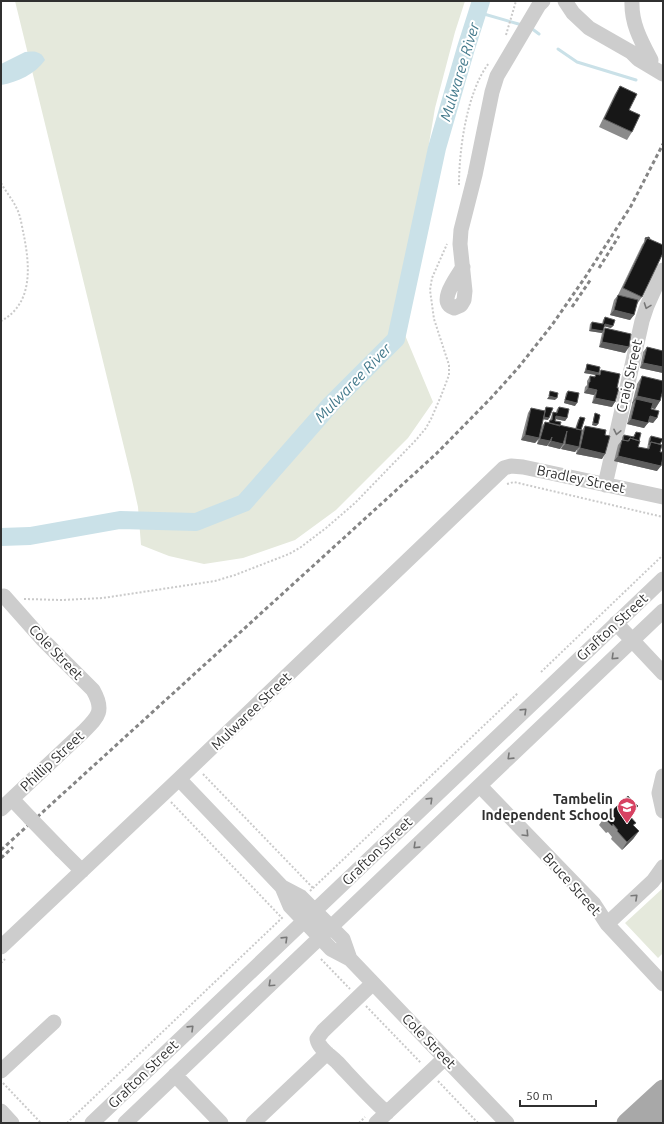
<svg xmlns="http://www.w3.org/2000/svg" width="664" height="1124" viewBox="0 0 664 1124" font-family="Ubuntu,sans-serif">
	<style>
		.green { fill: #e5e9dc }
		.water { fill: #cae1e8 }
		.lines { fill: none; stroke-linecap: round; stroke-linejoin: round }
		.stream { stroke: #cae1e8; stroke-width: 3 }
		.river { stroke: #cae1e8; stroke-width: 18 }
		.path { stroke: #cacaca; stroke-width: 2; stroke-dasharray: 2 2; stroke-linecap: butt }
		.minor { stroke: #cdcdcd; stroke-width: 15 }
		.major { stroke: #a8a8a8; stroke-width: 19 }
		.rail { stroke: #858585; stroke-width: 3; stroke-dasharray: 4 3; stroke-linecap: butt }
		.minor-bridge { stroke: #cdcdcd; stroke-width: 15 }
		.wall { fill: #8b8b8b }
		.shaded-wall { fill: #5d5d5d }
		.building { fill: #171717; stroke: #5d5d5d }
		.oneway { stroke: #777 }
		.labels { text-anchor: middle; stroke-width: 4; stroke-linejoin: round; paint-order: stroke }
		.street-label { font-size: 14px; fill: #303030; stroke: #fff }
		.poi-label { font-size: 14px; font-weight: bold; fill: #303030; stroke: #fff; text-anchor: end }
		.water-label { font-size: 15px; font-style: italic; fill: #447a8c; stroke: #fff }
	</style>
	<rect width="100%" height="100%" fill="#fff"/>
	<path class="green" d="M15,1H465L455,32L435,108L419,203L397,316L433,402L408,438L336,510L295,540L243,558L204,564L169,556L141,545L138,507L132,480Z
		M663,888V953L658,958L625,923Z"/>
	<path class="water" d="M25,52C34,51 41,51 45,60C35,74 18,82 1,85V64Z"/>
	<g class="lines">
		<path class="stream" d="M477,12L522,25
			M531,28L539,34
			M558,49L577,62L636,80"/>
		<path class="river" d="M1,537L30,536L120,520L196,522L244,503L331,404L396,339L437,148L466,48L481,1"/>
		<path class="path" d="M506,35L516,1
			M1,183C6,192 13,200 17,209C21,217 22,228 24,236C30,267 33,304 1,321
			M459,185C459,149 467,91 489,63
			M507,484L514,482L663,517
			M24,599L62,600L103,598L215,581L235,575L289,554L301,547L326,528L355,503L416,440L426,428L431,419L441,396L449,375V365L434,319L430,290L432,278L447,244
			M541,672L663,555
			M203,774L313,888
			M171,802L282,918
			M310,891L518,693
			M321,959L350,989
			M1,963L5,959
			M366,1006L421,1063
			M438,1081L478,1123
			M3,1083L41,1123
			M67,1123L284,916
			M359,1123L365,1117"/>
		<path class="minor" d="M565,1L573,13L589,28L631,52L638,59L663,74
			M632,1C631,23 641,41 651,60
			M463,267C458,276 436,303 454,308L461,305L464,300L465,291L460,244L461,230L475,175L492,92L497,76L539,5L543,1
			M605,485L642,321L647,306L663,270
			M616,623L663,673
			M663,776L659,793L663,811
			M179,779L282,887L301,897L343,939L350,959
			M480,786L594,904L607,924L663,984
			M12,799L30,818
			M1,809L83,732C98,717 105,711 93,690L43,640L4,596
			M61,850L82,871
			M282,887L290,906L331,949L350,959L507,1123
			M607,924L653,881L663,867
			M1,947L179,779L504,468L511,466L523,467L663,497
			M373,983L323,1031L317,1039C319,1049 330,1055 337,1062C353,1079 369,1097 387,1113
			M1,1071L54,1022
			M175,1075L221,1123
			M1,1111L12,1123
			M92,1123L663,579
			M125,1123L663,611
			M253,1123L327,1053
			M376,1123L445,1058"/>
		<path class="major" d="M626,1123L663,1089
			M648,1123L663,1109"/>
		<path class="rail" d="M599,268L619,236
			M572,307L591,279
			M1,850L436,454L491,398L518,368L552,325L586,276L631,206L663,144
			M1,858L13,847"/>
		<path class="minor-bridge" d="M30,818L61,850"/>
	</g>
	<path class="wall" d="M620,86L629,110L632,132L627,140L599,127L615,94Z
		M649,237L642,297L637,304L634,315L630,320L610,315L614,300L618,295L642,245L644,242V241L645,238Z
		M605,317L611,328L604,326L603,331L605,328L625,353L599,347L602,333L589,331L590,324L592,322L602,324L603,320Z
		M647,347L663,351V373L640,368L643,352Z
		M587,364L599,373L601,370L612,407L592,403L594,395L584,393L585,387L587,385V381L590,376L594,377L595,375L584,373Z
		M642,376L660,401L655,409L651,408V409L657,418L653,423L648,422L644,428L627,424L637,384Z
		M568,391L575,406L564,403L566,393Z
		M546,407L548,420L543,419L542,426L545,422L548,423L550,420L552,414L553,412H556L557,409L559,407L567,418L565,421L556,419L555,421L560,426L575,429L578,420L580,417L581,430H582L585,426L605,435L602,459L576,454L577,449L575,452L561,449L562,447L560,449L548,446V445L547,446L537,444L538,440L535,443L521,440L528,413L531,408L544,411Z
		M595,413L598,424L596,426L592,425L594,416Z
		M636,432L638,447L647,449L649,438L651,436L660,444L657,471L614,461L618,445L622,440V437L624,435L633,437L634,435Z
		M638,806L632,814L630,816L634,826L639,831L633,839L622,850L611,839L612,837L608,832L606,833L599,825L604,818Z"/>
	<path class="shaded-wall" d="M614,310L634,315L630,320L610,315Z
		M605,324L613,326L611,328L603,326Z
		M591,329L603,331L602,333L589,331Z
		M602,342L629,347L625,353L599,347Z
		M643,363L663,367V373L640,368Z
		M586,370L599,373L597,375L584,373Z
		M588,388L597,390L594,395L584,393Z
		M549,396L557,398L555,400L547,399Z
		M637,396L660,401L655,409L635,404L636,399L632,404V403Z
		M595,398L615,402L612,407L592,403Z
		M565,400L577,403L575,406L564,403Z
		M556,416L567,418L565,421L555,419Z
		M650,416L657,418L653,423L646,421Z
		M544,417L549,418L548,420L542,419Z
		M631,419L648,423L644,428L627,424Z
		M593,423L598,424L596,426L592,425Z
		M525,435L539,438L535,443L521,440Z
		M540,439L550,441L547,446L537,444Z
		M551,441L563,444L560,449L548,446Z
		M565,444L579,447L575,452L561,449Z
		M580,448L605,454L602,459L576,454Z
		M618,456L661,466L657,471L614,461Z
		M638,806L632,814L623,822L628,814Z
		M639,831L633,839L622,850L627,842Z"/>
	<path class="building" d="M620,86L637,94L629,110L640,115L632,132L604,119Z
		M649,237L650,239L647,238L646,240L645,238Z
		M647,238L663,245V253L642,297L623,288Z
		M618,295L638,300L634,315L614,310Z
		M605,317L615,320L613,326L605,324L603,331L591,329L592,322L603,324Z
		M605,328L631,334L629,347L602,342Z
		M647,347L663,351V367L643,363Z
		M587,364L600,367L599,373L586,370Z
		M601,370L620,374L617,388H619L615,402L595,398L597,390L588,388L589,382H590V376L595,377L596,374L600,375Z
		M642,376L663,381V390L660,401L637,396Z
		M550,391L558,393L557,398L549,396Z
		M568,391L579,393L577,403L565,400Z
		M636,399L653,403L651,409L659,411L657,418L650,416L648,423L631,419Z
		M546,407L553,408L549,418L544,417Z
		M559,407L569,409L567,418L556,416L555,421L561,422L560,426L549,423L550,420H552L553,412L557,413Z
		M531,408L545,411L539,438L525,435Z
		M595,413L600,415L598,424L593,423Z
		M580,417L585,418L581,430L576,429Z
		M545,422L582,430L579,447L565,444L567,431L563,444L551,441L552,437L550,441L540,439Z
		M585,426L606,430L605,435L610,436L605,454L580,448Z
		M636,432L641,433L639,441L630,438L628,441L623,440L624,435L634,437Z
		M651,436L663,439L660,444L651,442L649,445Z
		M630,438L640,441L638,447L649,449L651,442L662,445L660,452H663V457L661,466L618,456L622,440L629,441Z
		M628,796L638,806L628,814L636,823L633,825L639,831L627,842L617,831L618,830L613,824L612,826L604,818Z"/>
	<defs><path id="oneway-chevron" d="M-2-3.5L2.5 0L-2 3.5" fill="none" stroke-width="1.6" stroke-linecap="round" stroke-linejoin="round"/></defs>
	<g class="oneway">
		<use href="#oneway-chevron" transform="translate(647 306) rotate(110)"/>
		<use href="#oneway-chevron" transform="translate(617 432) rotate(102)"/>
		<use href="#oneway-chevron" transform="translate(614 657) rotate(136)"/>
		<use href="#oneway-chevron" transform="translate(524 711) rotate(-44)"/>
		<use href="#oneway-chevron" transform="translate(510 757) rotate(136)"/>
		<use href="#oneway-chevron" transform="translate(430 800) rotate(-44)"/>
		<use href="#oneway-chevron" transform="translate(526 834) rotate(46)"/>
		<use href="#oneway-chevron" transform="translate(416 846) rotate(136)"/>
		<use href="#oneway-chevron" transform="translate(635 897) rotate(-43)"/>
		<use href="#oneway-chevron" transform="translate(285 939) rotate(-44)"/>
		<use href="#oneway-chevron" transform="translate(271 984) rotate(137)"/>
		<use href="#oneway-chevron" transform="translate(191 1028) rotate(-44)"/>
	</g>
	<defs>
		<symbol id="school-pin" viewBox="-11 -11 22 30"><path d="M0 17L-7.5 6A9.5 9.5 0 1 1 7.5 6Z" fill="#d74262" stroke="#fff"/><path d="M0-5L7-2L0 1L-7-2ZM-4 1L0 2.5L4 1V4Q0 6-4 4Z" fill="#fff"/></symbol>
	</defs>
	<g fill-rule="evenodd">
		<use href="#school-pin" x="616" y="796" width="22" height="30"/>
	</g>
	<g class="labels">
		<g class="street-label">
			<text transform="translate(629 376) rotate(-77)" y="5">Craig Street</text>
			<text transform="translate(581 479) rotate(12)" y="5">Bradley Street</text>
			<text transform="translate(612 627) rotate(-43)" y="5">Grafton Street</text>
			<text transform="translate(56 652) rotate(46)" y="5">Cole Street</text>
			<text transform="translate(251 711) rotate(-44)" y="5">Mulwaree Street</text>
			<text transform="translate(52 761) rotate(-43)" y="5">Phillip Street</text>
			<text transform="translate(377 851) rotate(-44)" y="5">Grafton Street</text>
			<text transform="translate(572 884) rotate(48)" y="5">Bruce Street</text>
			<text transform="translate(429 1041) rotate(46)" y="5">Cole Street</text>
			<text transform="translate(143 1074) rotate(-44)" y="5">Grafton Street</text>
		</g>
		<g class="poi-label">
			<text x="613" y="804">Tambelin<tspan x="613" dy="16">Independent School</tspan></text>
		</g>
		<g class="water-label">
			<text transform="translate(460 72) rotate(-73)" y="5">Mulwaree River</text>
			<text transform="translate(353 383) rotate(-46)" y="5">Mulwaree River</text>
		</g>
	</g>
	<rect width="664" height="1124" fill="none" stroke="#303030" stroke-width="4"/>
	<path d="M520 1100v6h76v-6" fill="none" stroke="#303030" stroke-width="2"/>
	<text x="526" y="1100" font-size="12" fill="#303030" stroke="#ffffff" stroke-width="3" paint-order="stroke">50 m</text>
</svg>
